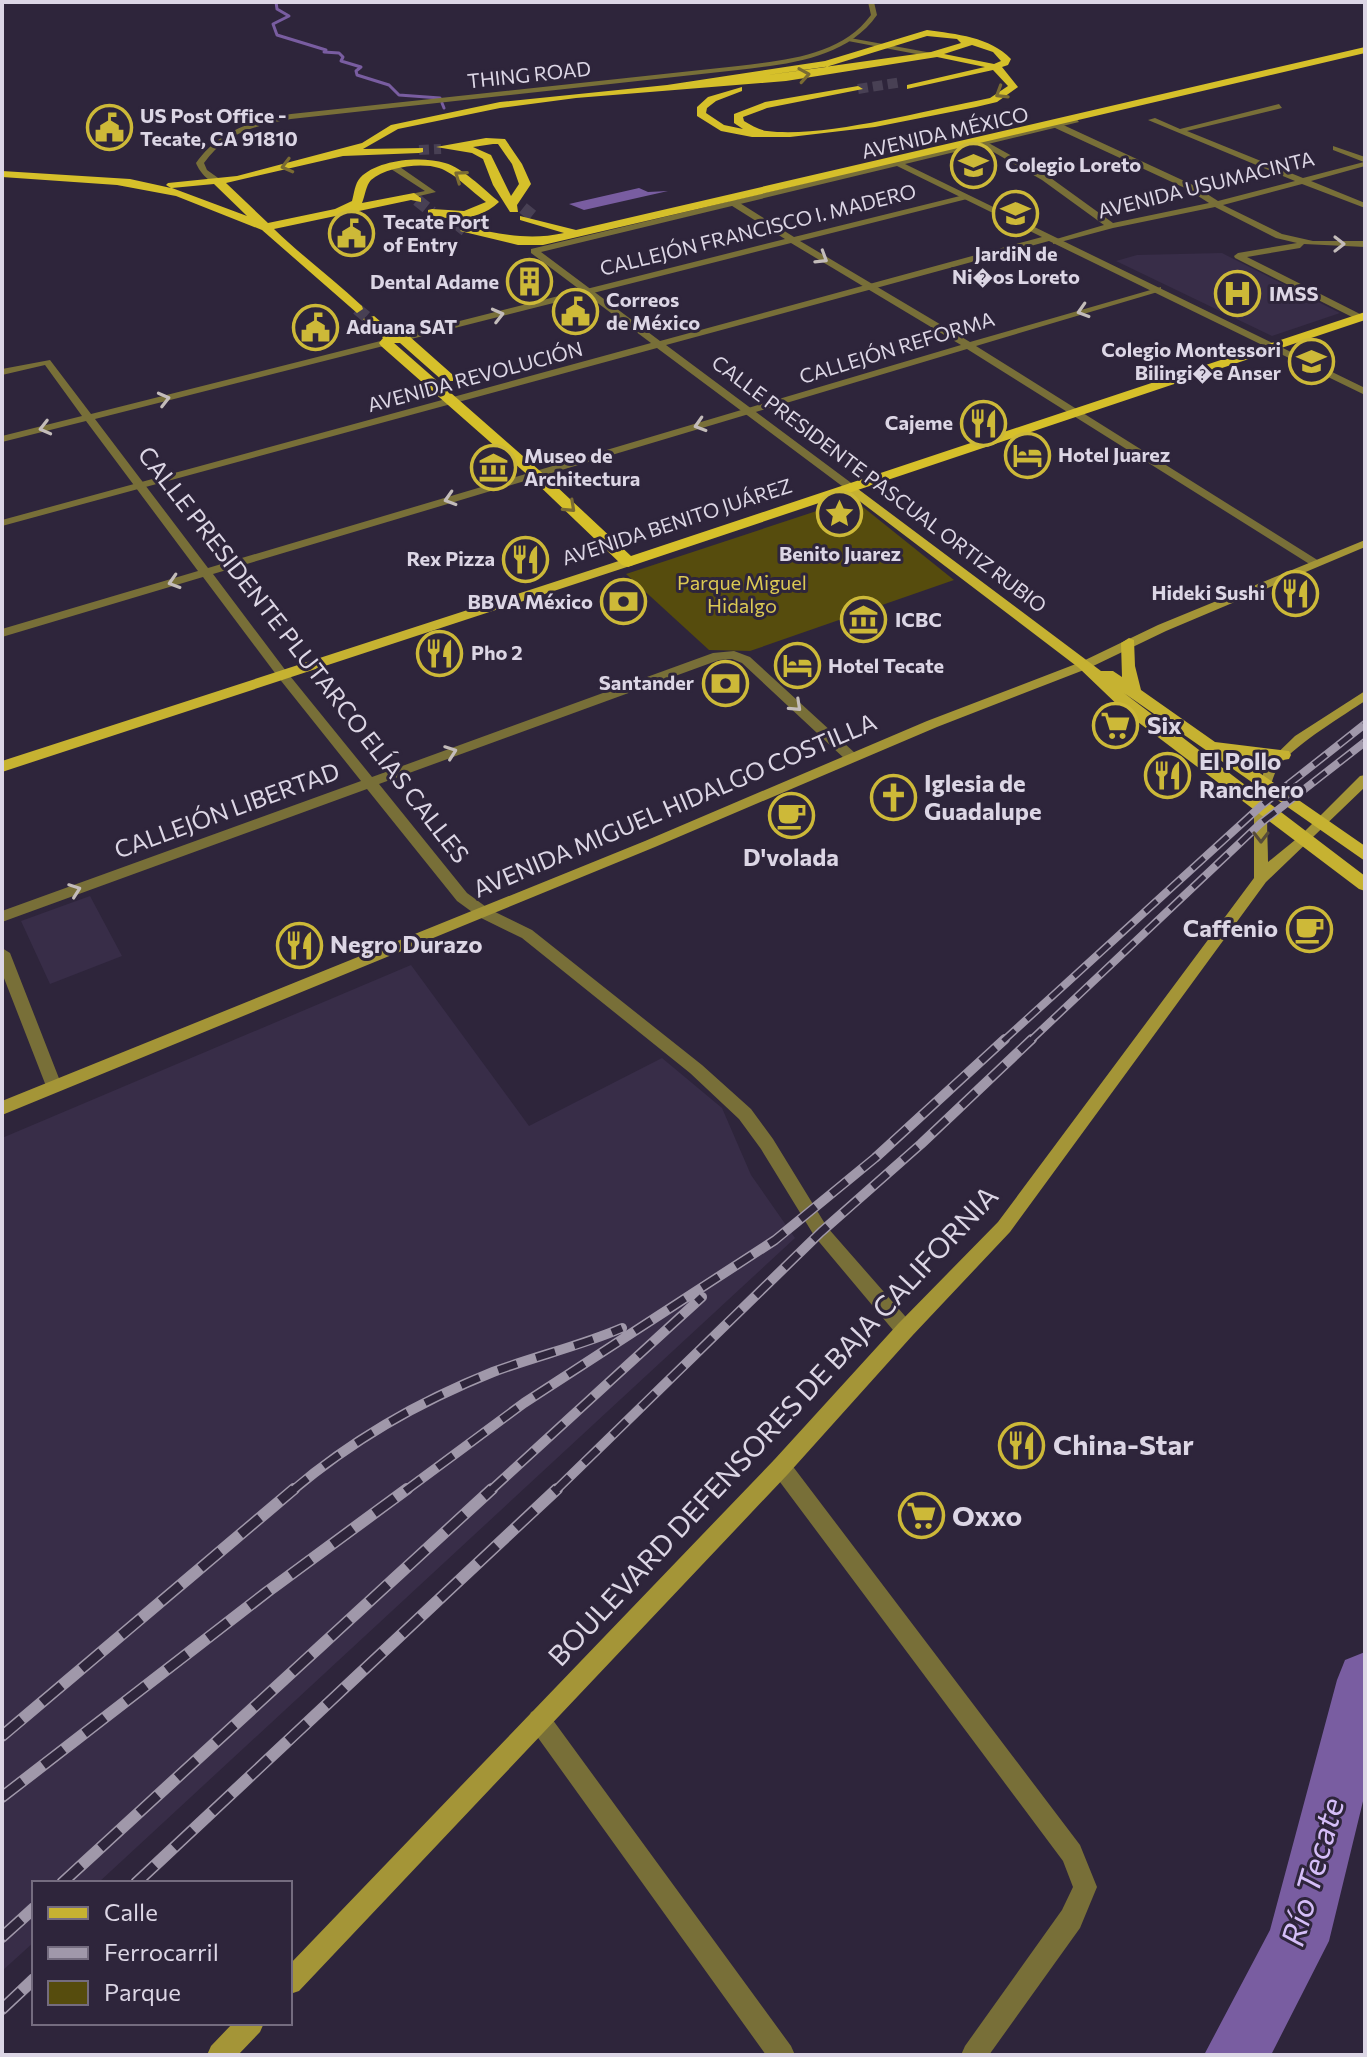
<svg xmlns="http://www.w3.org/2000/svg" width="1367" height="2057" viewBox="0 0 1367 2057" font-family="Commissioner,sans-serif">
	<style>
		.built { fill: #382d48 }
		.green { fill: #564c0d }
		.water { fill: #795da1 }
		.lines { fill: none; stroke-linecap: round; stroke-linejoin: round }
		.stream { stroke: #795da1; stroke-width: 3 }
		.river { fill: #795da1; fill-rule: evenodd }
		.trunk-tunnel-far1 { stroke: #484054; stroke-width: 10; stroke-dasharray: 10 5; stroke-linecap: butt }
		.trunk-tunnel { stroke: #484054; stroke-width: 12; stroke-dasharray: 12 6; stroke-linecap: butt }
		.minor { fill: #786f38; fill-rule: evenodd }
		.tertiary { fill: #786f38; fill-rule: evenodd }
		.secondary { fill: #a49537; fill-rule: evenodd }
		.primary { fill: #c6b231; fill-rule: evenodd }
		.trunk { fill: #d6c02a; fill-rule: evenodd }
		.rail-far2-casing { stroke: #a098aa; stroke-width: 8 }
		.rail-far1-casing { stroke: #a098aa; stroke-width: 10 }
		.rail-casing { stroke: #a098aa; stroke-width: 12 }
		.rail-far2 { stroke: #2e253b; stroke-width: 5; stroke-dasharray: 16; stroke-linecap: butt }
		.rail-far1 { stroke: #2e253b; stroke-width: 7; stroke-dasharray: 20; stroke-linecap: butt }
		.rail { stroke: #2e253b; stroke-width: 9; stroke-dasharray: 26; stroke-linecap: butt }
		.oneway { stroke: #7a6b33 }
		.oneway2 { stroke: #c3bcba }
		.oneway3 { stroke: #574c3a }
		.labels { text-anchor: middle; stroke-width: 6; stroke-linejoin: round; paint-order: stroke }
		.far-street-label { font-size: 20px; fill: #dcd6e5; stroke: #2e253b }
		.far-poi-label { font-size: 20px; font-weight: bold; fill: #dcd6e5; stroke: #2e253b; text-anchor: start }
		.far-park-label { font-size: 20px; fill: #dcc953; stroke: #2e253b }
		.street-label { font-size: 24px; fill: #dcd6e5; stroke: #2e253b }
		.poi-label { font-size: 24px; font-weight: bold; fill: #dcd6e5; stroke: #2e253b; text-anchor: start }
		.near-street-label { font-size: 28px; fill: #dcd6e5; stroke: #2e253b }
		.near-poi-label { font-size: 28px; font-weight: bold; fill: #dcd6e5; stroke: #2e253b; text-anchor: start }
		.near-water-label { font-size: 32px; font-style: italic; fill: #d5bef8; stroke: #2e253b }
	</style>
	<rect width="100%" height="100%" fill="#2e253b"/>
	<path class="built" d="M1222,253L1340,313L1272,336L1116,261L1137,255Z
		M90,896L122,956L50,984L21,921Z
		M411,965L529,1126L662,1058L722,1108L751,1175L795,1238L98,1883H34V1942L2,1971V1138Z"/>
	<path class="green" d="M853,499L954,580L750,651L709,650L626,574Z"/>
	<path class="water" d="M639,188L648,192L668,191L584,210L569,204Z"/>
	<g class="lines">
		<path class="stream" d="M276,2L277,9L289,16L273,24L277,35L326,50L324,52L339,53L343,57L341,61L361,67L356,71L357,75L389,85L399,95L440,98
			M442,103L444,108"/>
		<path class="river" d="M1365,1652V1793L1329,1941L1271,2055H1204L1270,1930L1337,1680L1345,1660Z"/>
		<path class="trunk-tunnel-far1" d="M858,89L902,82
			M419,150L441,149"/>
		<path class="trunk-tunnel" d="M417,200L432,212
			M523,208L533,216
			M456,223L466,231
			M357,309L369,319"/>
		<path class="minor" d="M850,38L932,53L935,55L932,57L848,41Z
			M1279,104L1282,108L1187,131L1303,178L1364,162L1333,150V146L1365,157V166L1311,181L1365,203V208L1302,184L1223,205L1282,234L1313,241H1365V247L1304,244L1300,248L1247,257L1364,316V320H1358L1235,258L1234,256L1238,253L1297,243L1276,238L1215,207L1113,228L1053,244V240L1104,225L1042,180L978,143L985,141L1048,176L1113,223L1209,203L1187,189L1053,127V123H1059L1193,185L1218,201L1295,181L1148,120L1155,118L1180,129Z
			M391,165H397L436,192L411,198V194L425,191L391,169Z
			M964,195L967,199L800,241L970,342L1161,287V291L976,346L1319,561V565H1311L967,349L213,574L286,671L372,777L713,653L734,651L750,657L856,754V760H846L742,663L732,659L719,660L379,784L467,893L489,909L532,930L702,1065L751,1109L773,1139L827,1227L912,1324L914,1330L912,1336L905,1338L898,1336L815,1237L761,1149L739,1119L690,1073L522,938L479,917L457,901L367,789L2,922V911L361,781L278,677L203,577L2,637V629L198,571L86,421L2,442V436L82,416L45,365L2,375V369L50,360L91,414L785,239L729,204V200H735L794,237ZM791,243L961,345L208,568L95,419Z
			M2,948L10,953L62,1086L60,1090H48L46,1086L2,973Z
			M781,1458L788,1460L1080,1845L1097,1887L1080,1928L989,2055H961L965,2046L1062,1910L1073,1887L1063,1861L774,1474L771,1467L774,1460Z
			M539,1709L547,1712L791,2046L795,2055H766L531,1728L528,1720L531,1712Z"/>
		<path class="tertiary" d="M868,2H874L877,15C846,59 788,64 738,70L291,119C257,125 225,133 204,163L207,170L221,180V184C210,184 200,173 196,163C219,130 252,121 291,114L738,66C785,60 841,56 871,15Z
			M1076,118L1079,122L905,164L1365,388V395L1049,241L666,345L854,485V489H846L657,348L2,526V520L651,343L531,253V249ZM897,166L1042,237L660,341L541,252Z"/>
		<path class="secondary" d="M1365,540V547L1166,631L1089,668L937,727L655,847L2,1115V1101L645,841L927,721L1081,662L1158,625Z
			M1365,691V701C1344,715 1288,749 1277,769C1263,796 1268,833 1268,862L1300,836L1360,776L1365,775V787L1266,882L1010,1232L912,1336L788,1474L299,1991L290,1994V1964L774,1460L898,1324L998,1222L1254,878V806L1266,764L1295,736Z
			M233,2023H264L260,2032L238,2055H207L211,2046Z"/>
		<path class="primary" d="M850,483L1101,671H1113L1122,677L1121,643L1129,638L1134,640L1135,666L1141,690L1215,742L1289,751L1291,755L1289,759L1283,760L1235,756L1365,846V861L1124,693L1365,876V891L1359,889L1126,713L1079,668L845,490L843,487Z
			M628,558L633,559V565L2,772V761Z"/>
		<path class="trunk" d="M927,30C956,34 990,37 1011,59L1008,65L1002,67L1018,87L997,102L976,107L875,127L790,137H752L721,131L697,116V107L708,97L742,87V91L716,101L707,108L706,113L724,125L743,129L734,123V114L765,102L858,86L863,89L767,108L743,117L744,121C751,125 759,130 767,131C823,138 918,112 976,101L990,98L1008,86L993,70L907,89V85L985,67L937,57L786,81L576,98L500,108L398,129L363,149L423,148V152L419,153L343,156L226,183L268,223L335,209L352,201C354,194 355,183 360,178C378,159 422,156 445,163C463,168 482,188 497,200L499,202C480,220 452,222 428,214V210L432,209L464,211L486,202C472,192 455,173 439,168C421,162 386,167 371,180C366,185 365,196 362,203L414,193L421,198V202L411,200L274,229C302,256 333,279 362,306L363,309L357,313L262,230L176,196L117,185L2,177V171L130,179L171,188L166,185L168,183L237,176L362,143L391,125L500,102L667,85L825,61ZM927,36L957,39L961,43L931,52L746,78L826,67ZM972,45L993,52L1001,61L994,64L944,54ZM214,184L247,216L172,188Z
			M1365,47V53L543,245H518L460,231L466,227C500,234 529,241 564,233L520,220V216L576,230Z
			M486,138L505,139L522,164L531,184L517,205L518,212H510L493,185L483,159L472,153L436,147ZM493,144H498L512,164L519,184L511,196L491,155L473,147Z
			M1365,312V320L628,567L622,565L530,477L381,346L379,343L383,338L363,319L374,316L395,334L409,336L453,375V381H443L400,343H394L540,471L631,556Z"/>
		<defs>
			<path id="rail-far2" d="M1003,1041L1261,806L1365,724
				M1030,1041L1261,823L1365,742"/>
			<path id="rail-far1" d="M292,1491C352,1440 420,1401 493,1372C536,1356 580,1346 622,1328
				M405,1491L524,1403L775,1240L875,1158L1005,1039
				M490,1491L702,1297
				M555,1491L821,1232L921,1144L1032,1039"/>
			<path id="rail" d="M2,1736L294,1489
				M2,1797L267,1592L407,1489
				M62,1883L492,1489
				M136,1883L557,1489
				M2,1937L34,1908
				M2,2009L34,1979"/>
		</defs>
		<use href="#rail-far2" class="rail-far2-casing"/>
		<use href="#rail-far1" class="rail-far1-casing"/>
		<use href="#rail" class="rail-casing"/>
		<use href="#rail-far2" class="rail-far2"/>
		<use href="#rail-far1" class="rail-far1"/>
		<use href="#rail" class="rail"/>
	</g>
	<defs><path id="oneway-chevron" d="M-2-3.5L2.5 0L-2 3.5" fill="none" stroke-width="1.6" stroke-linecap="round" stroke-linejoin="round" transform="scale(2)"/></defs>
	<g class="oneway">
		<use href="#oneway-chevron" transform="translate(804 75) rotate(-9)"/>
		<use href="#oneway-chevron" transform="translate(1001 93) rotate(148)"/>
		<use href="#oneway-chevron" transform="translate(287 166) rotate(165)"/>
		<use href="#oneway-chevron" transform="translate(460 176) rotate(-145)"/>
		<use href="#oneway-chevron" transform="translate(570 507) rotate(43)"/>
	</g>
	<g class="oneway2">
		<use href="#oneway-chevron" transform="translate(1339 244)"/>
		<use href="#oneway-chevron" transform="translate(822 258) rotate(32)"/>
		<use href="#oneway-chevron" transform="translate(1083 311) rotate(163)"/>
		<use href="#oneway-chevron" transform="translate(498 315) rotate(-14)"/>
		<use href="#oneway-chevron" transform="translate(164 399) rotate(-14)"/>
		<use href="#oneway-chevron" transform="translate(700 425) rotate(163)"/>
		<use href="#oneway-chevron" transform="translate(45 428) rotate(166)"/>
		<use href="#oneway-chevron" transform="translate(450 499) rotate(163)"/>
		<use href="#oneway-chevron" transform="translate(174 582) rotate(163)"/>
		<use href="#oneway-chevron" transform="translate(796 706) rotate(43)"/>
		<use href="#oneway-chevron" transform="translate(451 752) rotate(-20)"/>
		<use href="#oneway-chevron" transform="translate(75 890) rotate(-20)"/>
	</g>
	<use class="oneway3" href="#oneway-chevron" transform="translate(1261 837) rotate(90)"/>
	<defs>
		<symbol id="civic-ring" viewBox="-11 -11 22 22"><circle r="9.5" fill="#2e253b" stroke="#cdb938" stroke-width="1.5"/><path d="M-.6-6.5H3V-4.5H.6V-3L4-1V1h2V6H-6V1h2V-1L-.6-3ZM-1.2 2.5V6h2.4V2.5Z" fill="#cdb938"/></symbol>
		<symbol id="school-ring" viewBox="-11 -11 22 22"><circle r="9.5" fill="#2e253b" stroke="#cdb938" stroke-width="1.5"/><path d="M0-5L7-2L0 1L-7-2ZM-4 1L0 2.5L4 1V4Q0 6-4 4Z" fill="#cdb938"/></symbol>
		<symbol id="building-ring" viewBox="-11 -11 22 22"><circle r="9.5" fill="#2e253b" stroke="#cdb938" stroke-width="1.5"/><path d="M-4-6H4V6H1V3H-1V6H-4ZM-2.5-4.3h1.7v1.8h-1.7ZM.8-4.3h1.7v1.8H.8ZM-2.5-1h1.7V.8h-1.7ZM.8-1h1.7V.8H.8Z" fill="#cdb938"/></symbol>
		<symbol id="hospital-ring" viewBox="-11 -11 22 22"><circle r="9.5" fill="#2e253b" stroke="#cdb938" stroke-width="1.5"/><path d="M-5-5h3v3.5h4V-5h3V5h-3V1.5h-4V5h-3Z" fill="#cdb938"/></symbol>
		<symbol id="restaurant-ring" viewBox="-11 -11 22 22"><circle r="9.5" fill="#2e253b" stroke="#cdb938" stroke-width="1.5"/><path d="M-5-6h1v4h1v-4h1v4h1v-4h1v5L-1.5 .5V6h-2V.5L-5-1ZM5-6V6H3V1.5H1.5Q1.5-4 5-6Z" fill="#cdb938"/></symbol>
		<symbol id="hotel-ring" viewBox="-11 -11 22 22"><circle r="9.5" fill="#2e253b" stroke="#cdb938" stroke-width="1.5"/><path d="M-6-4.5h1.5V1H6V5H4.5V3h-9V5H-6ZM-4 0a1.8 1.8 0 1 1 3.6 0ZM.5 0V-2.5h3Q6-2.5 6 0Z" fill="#cdb938"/></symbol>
		<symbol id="museum-ring" viewBox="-11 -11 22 22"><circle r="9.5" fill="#2e253b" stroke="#cdb938" stroke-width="1.5"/><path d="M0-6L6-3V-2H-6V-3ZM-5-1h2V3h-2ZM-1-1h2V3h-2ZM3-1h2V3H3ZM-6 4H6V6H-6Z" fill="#cdb938"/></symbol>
		<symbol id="sight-ring" viewBox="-11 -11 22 22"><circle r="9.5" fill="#2e253b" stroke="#cdb938" stroke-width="1.5"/><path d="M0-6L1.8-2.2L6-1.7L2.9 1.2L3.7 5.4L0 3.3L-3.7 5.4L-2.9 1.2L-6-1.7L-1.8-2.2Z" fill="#cdb938"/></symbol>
		<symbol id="bank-ring" viewBox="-11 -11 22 22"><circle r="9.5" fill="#2e253b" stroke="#cdb938" stroke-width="1.5"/><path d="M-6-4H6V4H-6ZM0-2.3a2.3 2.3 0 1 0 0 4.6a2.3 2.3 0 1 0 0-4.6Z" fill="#cdb938"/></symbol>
		<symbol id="supermarket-ring" viewBox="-11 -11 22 22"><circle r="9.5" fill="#2e253b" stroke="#cdb938" stroke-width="1.5"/><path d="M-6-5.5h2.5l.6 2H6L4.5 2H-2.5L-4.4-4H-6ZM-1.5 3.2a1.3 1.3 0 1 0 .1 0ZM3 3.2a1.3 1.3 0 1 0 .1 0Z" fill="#cdb938"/></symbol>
		<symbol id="church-ring" viewBox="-11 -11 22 22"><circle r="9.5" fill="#2e253b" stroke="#cdb938" stroke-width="1.5"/><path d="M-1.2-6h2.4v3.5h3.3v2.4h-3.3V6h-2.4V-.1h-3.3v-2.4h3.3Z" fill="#cdb938"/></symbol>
		<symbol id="cafe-ring" viewBox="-11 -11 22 22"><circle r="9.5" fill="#2e253b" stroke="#cdb938" stroke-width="1.5"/><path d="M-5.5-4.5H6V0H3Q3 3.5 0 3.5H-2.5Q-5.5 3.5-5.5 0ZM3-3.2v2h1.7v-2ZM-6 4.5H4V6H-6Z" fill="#cdb938"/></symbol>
	</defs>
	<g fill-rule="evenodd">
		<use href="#civic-ring" x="84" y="102" width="51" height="51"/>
		<use href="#school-ring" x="948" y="140" width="51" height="51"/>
		<use href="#school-ring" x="990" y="188" width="51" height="51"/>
		<use href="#civic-ring" x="326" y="208" width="51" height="51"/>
		<use href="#building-ring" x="504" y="256" width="51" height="51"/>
		<use href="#hospital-ring" x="1212" y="268" width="51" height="51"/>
		<use href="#civic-ring" x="550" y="286" width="51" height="51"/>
		<use href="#civic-ring" x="290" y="302" width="51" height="51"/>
		<use href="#school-ring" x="1286" y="336" width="51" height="51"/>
		<use href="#restaurant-ring" x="958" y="398" width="51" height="51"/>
		<use href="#hotel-ring" x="1002" y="430" width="51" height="51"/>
		<use href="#museum-ring" x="468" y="442" width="51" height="51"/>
		<use href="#sight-ring" x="814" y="488" width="51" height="51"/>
		<use href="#restaurant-ring" x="500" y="534" width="51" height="51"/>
		<use href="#restaurant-ring" x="1270" y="568" width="51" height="51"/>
		<use href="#bank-ring" x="598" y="576" width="51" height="51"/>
		<use href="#museum-ring" x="838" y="594" width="51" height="51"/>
		<use href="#restaurant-ring" x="414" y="628" width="51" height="51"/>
		<use href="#hotel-ring" x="772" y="640" width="51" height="51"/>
		<use href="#bank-ring" x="700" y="658" width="51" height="51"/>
		<use href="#supermarket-ring" x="1090" y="700" width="51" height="51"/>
		<use href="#restaurant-ring" x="1142" y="750" width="51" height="51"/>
		<use href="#church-ring" x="868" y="772" width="51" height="51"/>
		<use href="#cafe-ring" x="766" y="790" width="51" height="51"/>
		<use href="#cafe-ring" x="1284" y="904" width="51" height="51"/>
		<use href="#restaurant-ring" x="274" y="920" width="51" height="51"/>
		<use href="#restaurant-ring" x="996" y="1420" width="51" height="51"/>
		<use href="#supermarket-ring" x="896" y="1490" width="51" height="51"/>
	</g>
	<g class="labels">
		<g class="far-street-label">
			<text transform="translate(529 75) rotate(-6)" y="7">THING ROAD</text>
			<text transform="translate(945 133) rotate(-13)" y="7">AVENIDA MÉXICO</text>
			<text transform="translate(1206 185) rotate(-14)" y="7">AVENIDA USUMACINTA</text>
			<text transform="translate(758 230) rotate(-14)" y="7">CALLEJÓN FRANCISCO I. MADERO</text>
			<text transform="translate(897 348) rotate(-17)" y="7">CALLEJÓN REFORMA</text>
			<text transform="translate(475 377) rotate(-15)" y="7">AVENIDA REVOLUCIÓN</text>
			<text transform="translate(879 484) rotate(37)" y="7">CALLE PRESIDENTE PASCUAL ORTIZ RUBIO</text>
			<text transform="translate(677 522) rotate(-18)" y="7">AVENIDA BENITO JUÁREZ</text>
		</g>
		<g class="far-poi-label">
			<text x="140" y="123">US Post Office -<tspan x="140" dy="23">Tecate, CA 91810</tspan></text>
			<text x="1005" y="172">Colegio Loreto</text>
			<text x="383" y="229">Tecate Port<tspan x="383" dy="23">of Entry</tspan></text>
			<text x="1016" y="261" text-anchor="middle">JardiN de<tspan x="1016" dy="23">Ni�os Loreto</tspan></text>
			<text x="499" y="289" text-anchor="end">Dental Adame</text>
			<text x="1269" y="301">IMSS</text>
			<text x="606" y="307">Correos<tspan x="606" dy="23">de México</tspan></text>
			<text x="346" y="334">Aduana SAT</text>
			<text x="1281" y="357" text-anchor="end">Colegio Montessori<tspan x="1281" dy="23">Bilingi�e Anser</tspan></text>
			<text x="953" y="430" text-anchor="end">Cajeme</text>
			<text x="1058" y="462">Hotel Juarez</text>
			<text x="524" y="463">Museo de<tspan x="524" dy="23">Architectura</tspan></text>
			<text x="840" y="561" text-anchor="middle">Benito Juarez</text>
			<text x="495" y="566" text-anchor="end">Rex Pizza</text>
			<text x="1265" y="600" text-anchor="end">Hideki Sushi</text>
			<text x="593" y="609" text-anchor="end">BBVA México</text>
			<text x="895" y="627">ICBC</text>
			<text x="471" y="660">Pho 2</text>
			<text x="828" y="673">Hotel Tecate</text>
			<text x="694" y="690" text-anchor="end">Santander</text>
		</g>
		<g class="far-park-label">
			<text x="742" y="590">Parque Miguel<tspan x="742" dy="23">Hidalgo</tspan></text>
		</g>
		<g class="street-label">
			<text transform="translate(303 655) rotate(52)" y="8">CALLE PRESIDENTE PLUTARCO ELÍAS CALLES</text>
			<text transform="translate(675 806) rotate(-23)" y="8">AVENIDA MIGUEL HIDALGO COSTILLA</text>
			<text transform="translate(227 811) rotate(-20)" y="8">CALLEJÓN LIBERTAD</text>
		</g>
		<g class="poi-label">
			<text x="1147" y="734">Six</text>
			<text x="1199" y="770">El Pollo<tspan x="1199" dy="28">Ranchero</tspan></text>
			<text x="924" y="792">Iglesia de<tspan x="924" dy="28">Guadalupe</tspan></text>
			<text x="791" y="866" text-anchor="middle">D'volada</text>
			<text x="1278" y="937" text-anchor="end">Caffenio</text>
			<text x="330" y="953">Negro Durazo</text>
		</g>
		<g class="near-street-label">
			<text transform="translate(773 1426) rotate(-47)" y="10">BOULEVARD DEFENSORES DE BAJA CALIFORNIA</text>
		</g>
		<g class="near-poi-label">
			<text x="1053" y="1455">China-Star</text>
			<text x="952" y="1526">Oxxo</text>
		</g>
		<g class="near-water-label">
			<text transform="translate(1313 1872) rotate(-74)" y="11">Río Tecate</text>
		</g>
	</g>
	<rect width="1367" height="2057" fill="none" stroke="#dcd6e5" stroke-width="8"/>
	<rect x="32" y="1881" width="260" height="144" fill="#2e253b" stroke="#746c7f" stroke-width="2"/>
	<rect x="48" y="1907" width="40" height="12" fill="#c6b231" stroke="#746c7f" stroke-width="2"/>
	<text x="104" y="1921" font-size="24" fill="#dcd6e5">Calle</text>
	<rect x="48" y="1947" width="40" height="12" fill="#a098aa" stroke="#746c7f" stroke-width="2"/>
	<text x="104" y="1961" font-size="24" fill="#dcd6e5">Ferrocarril</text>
	<rect x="48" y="1981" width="40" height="24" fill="#564c0d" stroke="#746c7f" stroke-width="2"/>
	<text x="104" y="2001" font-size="24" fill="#dcd6e5">Parque</text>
</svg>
